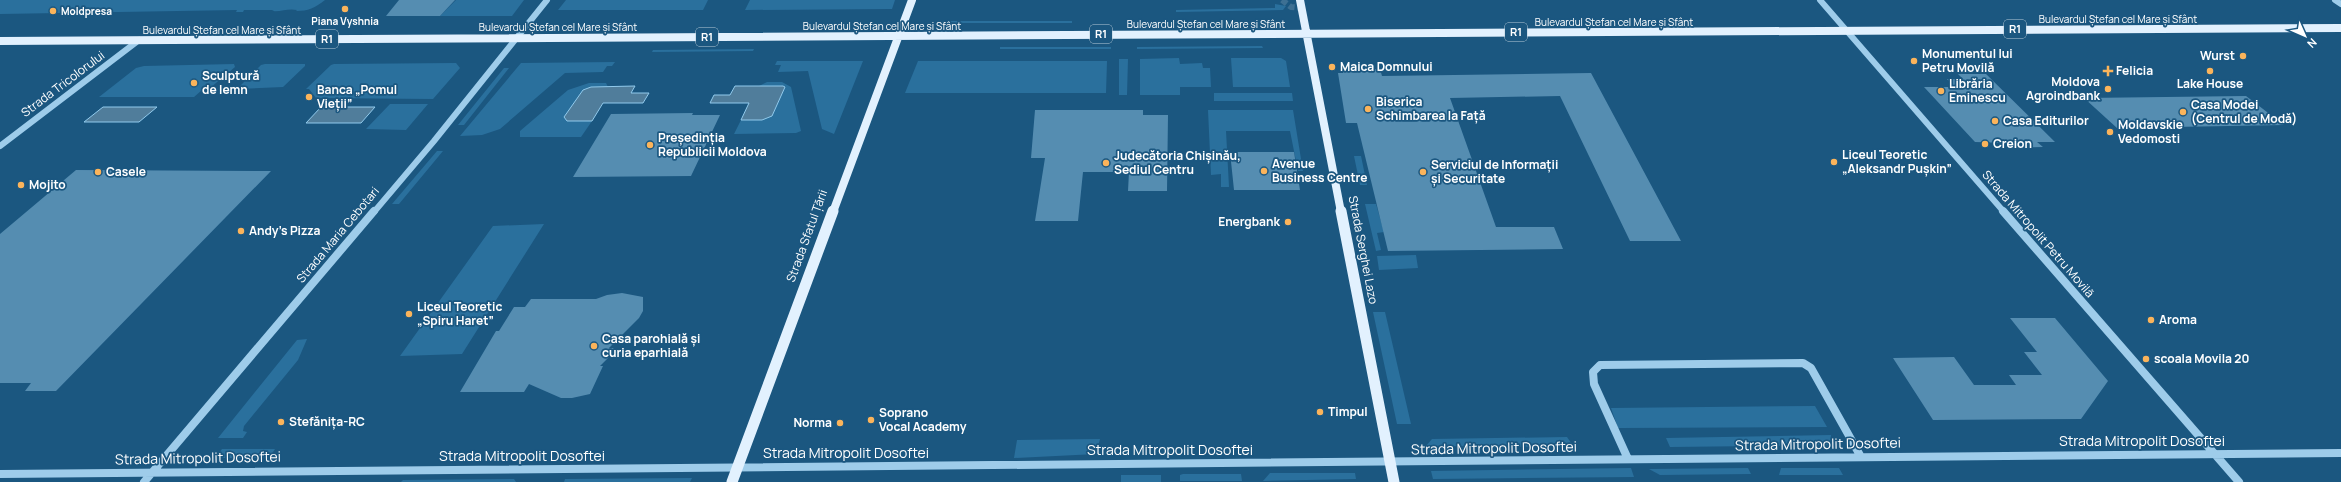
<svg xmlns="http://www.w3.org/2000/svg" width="2341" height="482" viewBox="0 0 2341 482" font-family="Manrope,sans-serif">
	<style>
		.green { fill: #2a709d }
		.water { fill: #507d9b; stroke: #91caec }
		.building { fill: #558db1 }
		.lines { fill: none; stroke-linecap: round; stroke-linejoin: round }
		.minor-tunnel { stroke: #3d7093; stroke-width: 6; stroke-dasharray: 6 3; stroke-linecap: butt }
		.minor-far1 { stroke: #9eccea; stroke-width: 6 }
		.minor { stroke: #9eccea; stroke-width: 8 }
		.major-far1 { stroke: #e2f1fe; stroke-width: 8 }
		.major { stroke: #e2f1fe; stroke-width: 11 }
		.poi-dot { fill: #fbb45b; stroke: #1b5780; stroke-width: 1.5 }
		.labels { text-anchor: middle; stroke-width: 3.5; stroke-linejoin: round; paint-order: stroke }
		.far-poi-label { font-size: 10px; font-weight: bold; fill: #fff; stroke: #1b5780; text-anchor: start }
		.far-street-label { font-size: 10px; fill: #fff; stroke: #1b5780 }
		.shield { fill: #1b5780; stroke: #bbcdd9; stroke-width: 1 }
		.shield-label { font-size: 11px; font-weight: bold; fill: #fff }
		.poi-label { font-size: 12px; font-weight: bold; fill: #fff; stroke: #1b5780; text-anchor: start }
		.street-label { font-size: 12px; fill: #fff; stroke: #1b5780 }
		.near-street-label { font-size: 14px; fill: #fff; stroke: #1b5780 }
	</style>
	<rect width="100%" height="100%" fill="#1b5780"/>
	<path class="green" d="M0,0H325C315,8 308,11 296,11L297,10C288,8 281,12 272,11L274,10H244L243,12H236L237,10L0,14Z
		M456,0H524L512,16H440Z
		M566,0H708L703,10H558Z
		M750,0H895L892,9L745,10Z
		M1275,4L1286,6L1283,10L1176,12V10L1275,8Z
		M942,21H1072V23H941Z
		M1262,46L1263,48L1137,49V47Z
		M1000,47H1111V49H1000Z
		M754,49L753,51L652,52L653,50Z
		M1179,58L1180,64L1202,63L1203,68H1210L1211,87H1180V95H1140V59Z
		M1231,58H1281L1286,61L1290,87H1233Z
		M1119,59H1128L1127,95H1119Z
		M777,61H863L834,134L822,129L808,71L778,72L781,65H775Z
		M918,61H1107L1106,93H905Z
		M615,62L612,66H607L603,72L565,73L500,129L482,135L460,136L521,63Z
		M456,63L460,68L433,99L316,98L309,89H306L331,65L334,64Z
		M234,64L235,67L210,88L202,90L194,97H99L136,68L144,66Z
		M265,64H305V66L283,87L237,89L261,65Z
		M504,68H509L464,125H458Z
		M767,82H782L791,87L801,131L796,133L734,134L741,120H762L783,86H759Z
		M589,83H606L608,87H591L567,121H592L581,137H520V131L568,90Z
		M1214,93H1292L1293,101H1214Z
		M390,104H428L406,130L366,129Z
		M1208,110H1293L1303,171H1298L1290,131H1226L1229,187H1221V174L1211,175Z
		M437,151H443L399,204H392Z
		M1354,156H1361L1367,185H1360Z
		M1365,204H1376L1384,232L1377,233L1381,250L1376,251Z
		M544,224L462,354L400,356L493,226Z
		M1416,255L1418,268L1379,270L1377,256Z
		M1373,312H1385L1411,424H1397Z
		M307,339L298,360L244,426L243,431L247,432L243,438H218L297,340Z
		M1815,406L1827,427L1618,428L1611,408Z
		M1831,435L1830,445L1670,447L1666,438Z
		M1567,437L1574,447L1426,446L1432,439Z
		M1100,439L1096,454L1014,458L1017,440Z
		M222,449H275L269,458H215Z
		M1631,468L1634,477L1433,479L1431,471Z
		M1748,468L1751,474L1660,475L1649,469Z
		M1781,468H1839L1843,475H1779Z
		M1270,473H1355L1356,479L1263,481Z
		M1183,474H1241L1242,481H1180V475Z
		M1121,475H1161V482H1121Z
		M692,478L690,482H564L565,479Z
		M514,479L516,482H401L403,480Z"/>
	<path class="water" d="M635,86L631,93H649L643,103H603L592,121H567L564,117L583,90L591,87Z
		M735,86H783L785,87L772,116L762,120H741L749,103H710L714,95H730Z
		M103,107H157L139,122H84Z
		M321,107H375L361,123H306Z"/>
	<path class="building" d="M399,0H455L440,16H386Z
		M1380,69L1382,76L1591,73L1681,241H1630L1560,96L1450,98L1496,227H1554L1563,249L1388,251L1357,123H1346L1338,73H1343V70Z
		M1958,74H1986L2055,142H2037L2043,147L2012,148L2006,143L1975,142L1924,87H1954L1947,79H1963Z
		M2246,96L2284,125L2117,128L2084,98Z
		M1035,110H1143V115H1168L1167,191H1128L1129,172H1083L1078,221H1035L1045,158H1031Z
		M693,113L692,115H720L691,176L573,177L611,114Z
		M1230,152H1294L1300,190H1234Z
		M76,170L271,171L56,391H25L31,383H0V234Z
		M622,293L643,297V311L639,318L609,348H614L605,357L610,356L600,366H603L590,394L572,398H561L529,384L524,392H460L496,331H499L514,307H525L531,299H596L607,295Z
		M2010,318H2055L2108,381L2081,419L1933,420L1893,358L1954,357L1974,385H2016L2009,375H2042L2024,352H2037Z"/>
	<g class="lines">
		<path class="minor-tunnel" d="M1282,0L1291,7L1301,8"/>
		<path class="minor-far1" d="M1820,0L2004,212
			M2335,0L2341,4
			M0,146L139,40
			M374,212L434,141L547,0"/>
		<path class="minor" d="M2003,211L2239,482
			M1628,459L1594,384L1593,372L1600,365L1803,363L1811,368L1861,457
			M0,474L2341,453
			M144,482L374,211"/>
		<path class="major-far1" d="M1300,0L1341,212
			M0,41L2341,28
			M833,212L912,0"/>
		<path class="major" d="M1341,211L1394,482
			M732,482L833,211"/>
	</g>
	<g class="poi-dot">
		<circle cx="345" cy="9" r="4"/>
		<circle cx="53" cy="11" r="4"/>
		<circle cx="2243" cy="56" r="4"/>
		<circle cx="1914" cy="61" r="4"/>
		<circle cx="1332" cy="67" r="4"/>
		<path d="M2106 65h4v4h4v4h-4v4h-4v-4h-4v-4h4z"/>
		<circle cx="2210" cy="71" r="4"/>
		<circle cx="194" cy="83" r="4"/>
		<circle cx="2108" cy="89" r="4"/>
		<circle cx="1941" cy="91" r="4"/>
		<circle cx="309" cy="97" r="4"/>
		<circle cx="1368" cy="109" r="4"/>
		<circle cx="2183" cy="112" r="4"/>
		<circle cx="1995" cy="121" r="4"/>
		<circle cx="2110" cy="132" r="4"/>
		<circle cx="1985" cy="144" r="4"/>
		<circle cx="650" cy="145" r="4"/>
		<circle cx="1834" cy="162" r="4"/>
		<circle cx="1106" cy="163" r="4"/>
		<circle cx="1264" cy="171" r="4"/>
		<circle cx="98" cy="172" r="4"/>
		<circle cx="1423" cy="172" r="4"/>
		<circle cx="21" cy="185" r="4"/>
		<circle cx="1288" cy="222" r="4"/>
		<circle cx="241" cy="231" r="4"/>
		<circle cx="409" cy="314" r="4"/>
		<circle cx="2151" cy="320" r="4"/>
		<circle cx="594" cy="346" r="4"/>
		<circle cx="2146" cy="359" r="4"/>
		<circle cx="1320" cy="412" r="4"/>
		<circle cx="871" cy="420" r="4"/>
		<circle cx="281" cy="422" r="4"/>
		<circle cx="840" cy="423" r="4"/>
	</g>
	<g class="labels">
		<g class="far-poi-label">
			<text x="61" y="15">Moldpresa</text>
			<text x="345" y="25" text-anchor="middle">Piana Vyshnia</text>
		</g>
		<g class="far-street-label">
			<text x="2118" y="23">Bulevardul Ștefan cel Mare și Sfânt</text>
			<text x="1614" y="26">Bulevardul Ștefan cel Mare și Sfânt</text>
			<text x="1206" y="28">Bulevardul Ștefan cel Mare și Sfânt</text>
			<text x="882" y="30">Bulevardul Ștefan cel Mare și Sfânt</text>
			<text x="558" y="31">Bulevardul Ștefan cel Mare și Sfânt</text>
			<text x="222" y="34">Bulevardul Ștefan cel Mare și Sfânt</text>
		</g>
		<g class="shield">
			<rect x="2004" y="20" width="22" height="18" rx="3"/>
			<rect x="1505" y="23" width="22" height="18" rx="3"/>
			<rect x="1090" y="25" width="22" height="18" rx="3"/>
			<rect x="696" y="28" width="22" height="18" rx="3"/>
			<rect x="316" y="30" width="22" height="18" rx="3"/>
		</g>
		<g class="shield-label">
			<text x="2015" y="33">R1</text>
			<text x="1516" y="36">R1</text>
			<text x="1101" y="38">R1</text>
			<text x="707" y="41">R1</text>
			<text x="327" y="43">R1</text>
		</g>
		<g class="poi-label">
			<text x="1922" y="58">Monumentul lui<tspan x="1922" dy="14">Petru Movilă</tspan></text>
			<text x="2235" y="60" text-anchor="end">Wurst</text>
			<text x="1340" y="71">Maica Domnului</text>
			<text x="2116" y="75">Felicia</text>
			<text x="202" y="80">Sculptură<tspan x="202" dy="14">de lemn</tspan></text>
			<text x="2100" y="86" text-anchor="end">Moldova<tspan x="2100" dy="14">Agroindbank</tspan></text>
			<text x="1949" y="88">Librăria<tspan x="1949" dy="14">Eminescu</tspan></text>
			<text x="2210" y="88" text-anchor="middle">Lake House</text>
			<text x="317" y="94">Banca „Pomul<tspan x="317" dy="14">Vieții”</tspan></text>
			<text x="1376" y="106">Biserica<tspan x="1376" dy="14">Schimbarea la Față</tspan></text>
			<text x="2191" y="109">Casa Modei<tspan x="2191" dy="14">(Centrul de Modă)</tspan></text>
			<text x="2003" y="125">Casa Editurilor</text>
			<text x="2118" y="129">Moldavskie<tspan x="2118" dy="14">Vedomosti</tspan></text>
			<text x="658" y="142">Președinția<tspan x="658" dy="14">Republicii Moldova</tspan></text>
			<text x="1993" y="148">Creion</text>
			<text x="1842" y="159">Liceul Teoretic<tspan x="1842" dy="14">„Aleksandr Pușkin”</tspan></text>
			<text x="1114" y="160">Judecătoria Chișinău,<tspan x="1114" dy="14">Sediul Centru</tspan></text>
			<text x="1272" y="168">Avenue<tspan x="1272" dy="14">Business Centre</tspan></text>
			<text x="1431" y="169">Serviciul de Informații<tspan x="1431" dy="14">și Securitate</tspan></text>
			<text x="106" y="176">Casele</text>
			<text x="29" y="189">Mojito</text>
			<text x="1280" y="226" text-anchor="end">Energbank</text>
			<text x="249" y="235">Andy's Pizza</text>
			<text x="417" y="311">Liceul Teoretic<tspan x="417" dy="14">„Spiru Haret”</tspan></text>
			<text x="2159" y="324">Aroma</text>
			<text x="602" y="343">Casa parohială și<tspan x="602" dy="14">curia eparhială</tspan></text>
			<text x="2154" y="363">scoala Movila 20</text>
			<text x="1328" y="416">Timpul</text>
			<text x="879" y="417">Soprano<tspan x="879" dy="14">Vocal Academy</tspan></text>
			<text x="289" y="426">Stefănița-RC</text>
			<text x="832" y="427" text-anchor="end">Norma</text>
		</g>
		<g class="street-label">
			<text transform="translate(63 84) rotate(-37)" y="4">Strada Tricolorului</text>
			<text transform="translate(2038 234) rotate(49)" y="4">Strada Mitropolit Petru Movilă</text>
			<text transform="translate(338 235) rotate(-50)" y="4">Strada Maria Cebotari</text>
			<text transform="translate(807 236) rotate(-70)" y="4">Strada Sfatul Țării</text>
			<text transform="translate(1363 250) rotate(79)" y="4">Strada Serghei Lazo</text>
		</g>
		<g class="near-street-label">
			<text x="2142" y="446">Strada Mitropolit Dosoftei</text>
			<text transform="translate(1818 444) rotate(-1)" y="5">Strada Mitropolit Dosoftei</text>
			<text transform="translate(1494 448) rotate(-1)" y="5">Strada Mitropolit Dosoftei</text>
			<text x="1170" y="455">Strada Mitropolit Dosoftei</text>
			<text x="846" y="458">Strada Mitropolit Dosoftei</text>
			<text x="522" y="461">Strada Mitropolit Dosoftei</text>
			<text transform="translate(198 458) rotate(-1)" y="5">Strada Mitropolit Dosoftei</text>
		</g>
	</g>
	<g transform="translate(2305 36) rotate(135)" stroke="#1b5780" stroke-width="3" paint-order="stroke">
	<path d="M0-3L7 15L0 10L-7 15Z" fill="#ffffff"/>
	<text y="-6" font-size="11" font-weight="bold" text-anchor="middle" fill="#ffffff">N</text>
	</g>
</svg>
